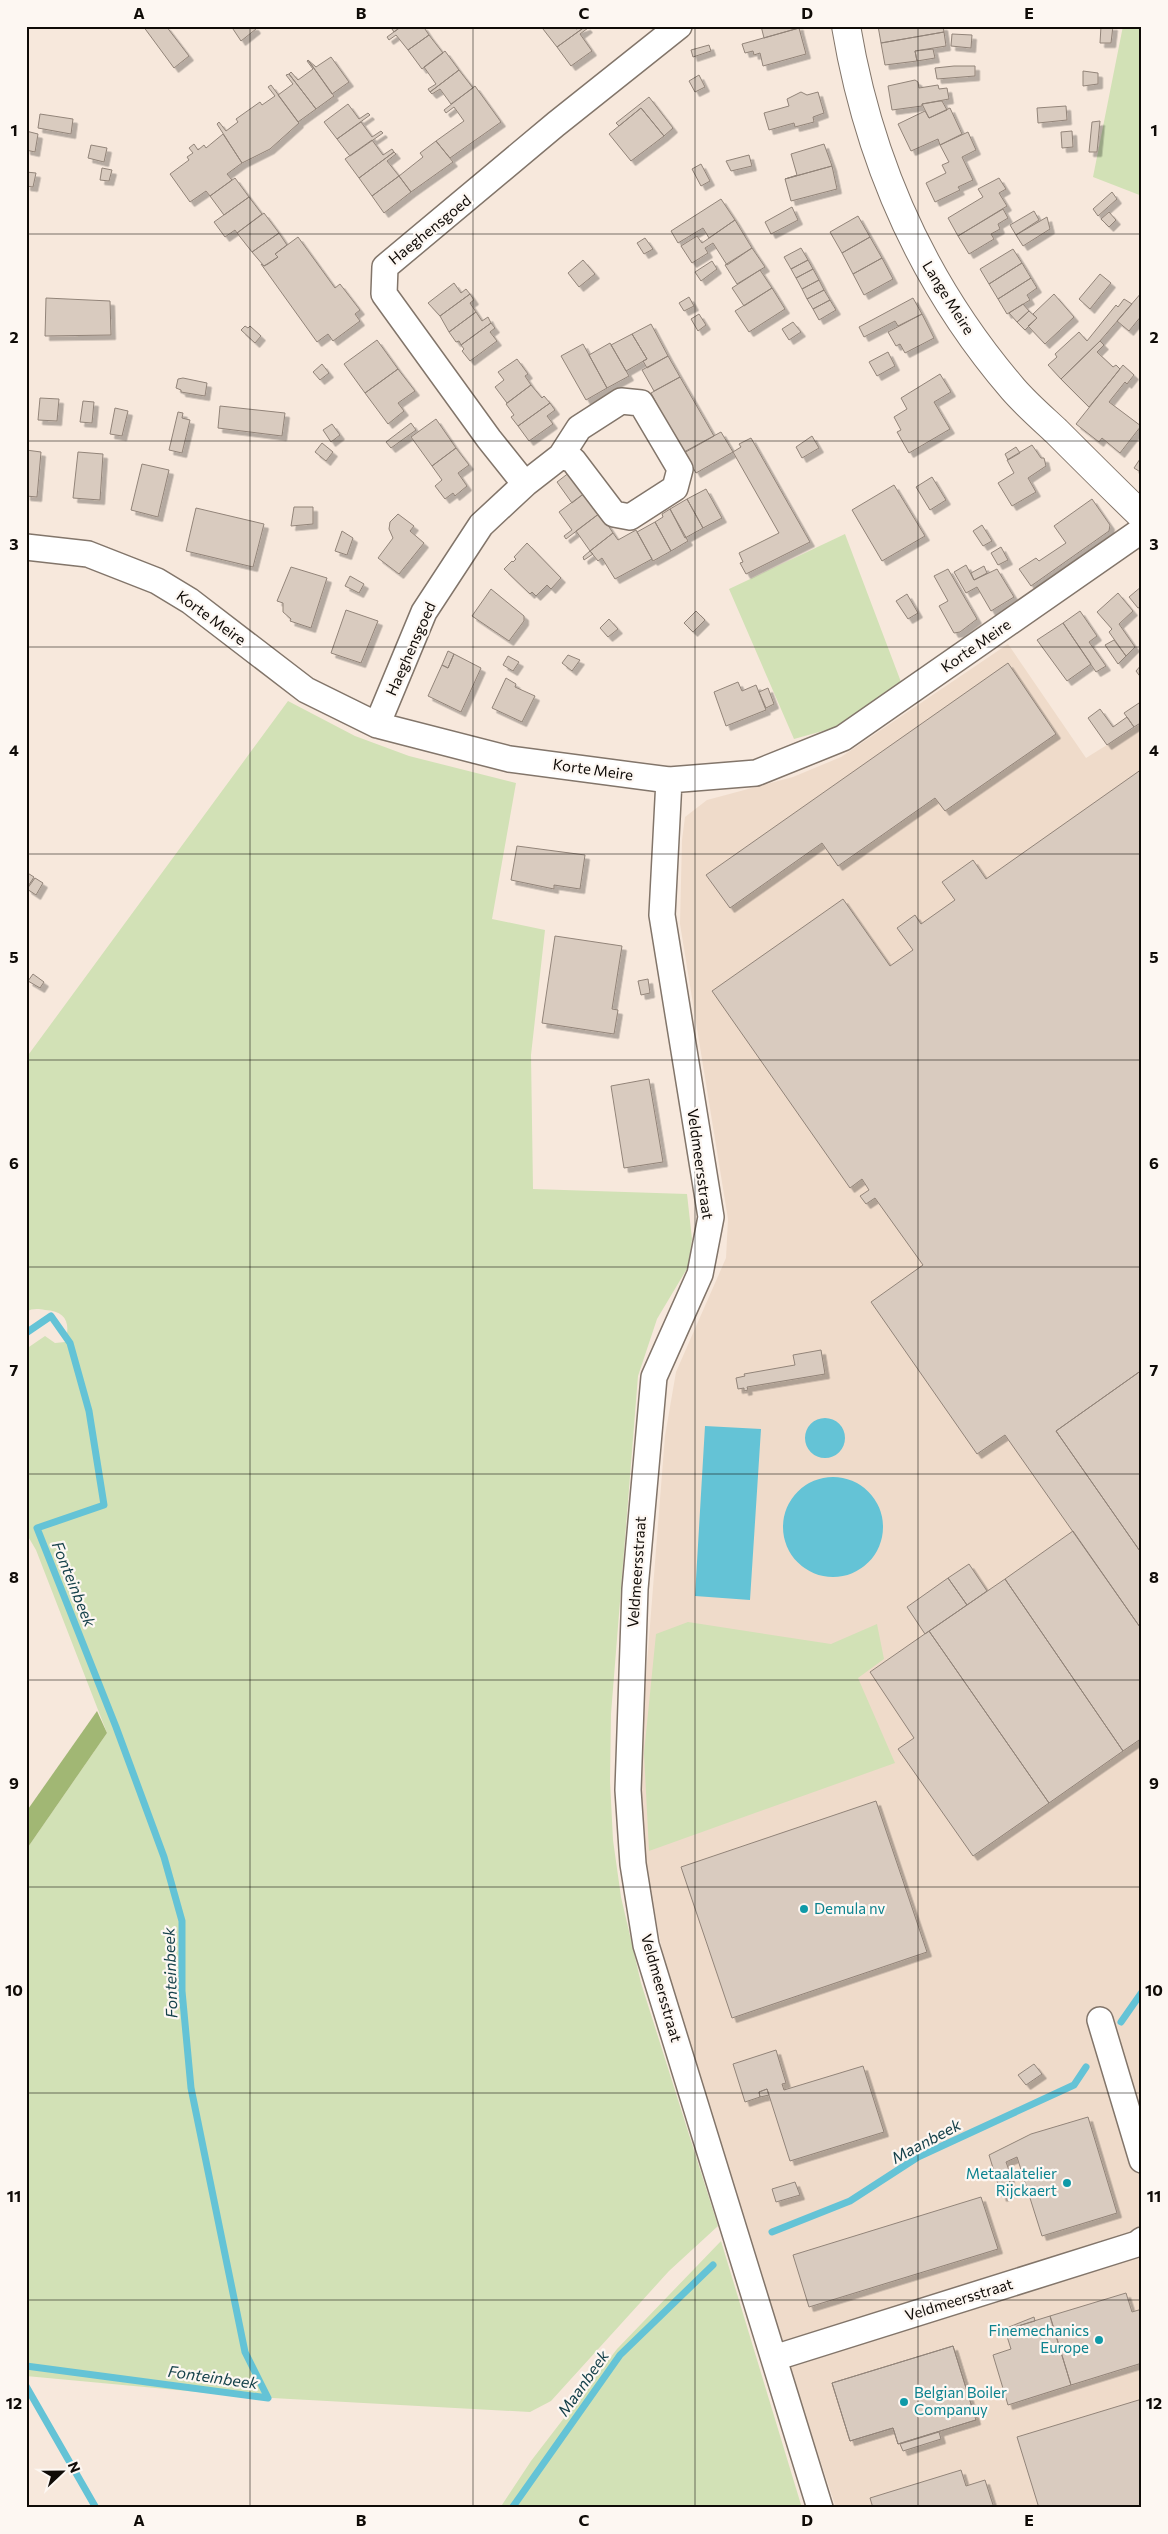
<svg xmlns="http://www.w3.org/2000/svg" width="1168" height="2534" viewBox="0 0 1168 2534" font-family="Commissioner,sans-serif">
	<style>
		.built { fill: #efdbca }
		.green { fill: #d2e1b6 }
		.forest { fill: #a1b774 }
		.water { fill: #64c3d6 }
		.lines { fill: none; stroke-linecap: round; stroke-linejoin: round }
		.stream { stroke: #64c3d6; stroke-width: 7 }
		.building { fill: #d9cbbf; stroke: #928479; filter: url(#shadow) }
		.minor-casing { stroke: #82756a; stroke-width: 28 }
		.tertiary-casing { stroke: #82756a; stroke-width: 30 }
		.minor { stroke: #fff; stroke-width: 25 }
		.tertiary { stroke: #fff; stroke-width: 28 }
		.grid { fill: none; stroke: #0f0b07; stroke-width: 1; stroke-opacity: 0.55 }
		.culture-dot { fill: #0f9aa8; stroke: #fdf7f2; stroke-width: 2 }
		.labels { text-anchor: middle; stroke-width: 4.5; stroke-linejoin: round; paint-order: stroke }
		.street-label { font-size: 15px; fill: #0f0b07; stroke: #fdf7f2 }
		.culture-label { font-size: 15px; fill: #0d838f; stroke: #fdf7f2; text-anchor: start }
		.water-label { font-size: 16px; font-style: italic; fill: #16424b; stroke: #fdf7f2 }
		.neatline { fill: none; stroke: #0f0b07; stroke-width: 2 }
		.grid-label { font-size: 16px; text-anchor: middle; font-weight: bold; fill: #0f0b07 }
	</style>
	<defs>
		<filter id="shadow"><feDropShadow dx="4.5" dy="4.5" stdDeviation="0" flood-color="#0004"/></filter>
	</defs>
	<rect width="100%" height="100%" fill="#f7e8dc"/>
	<path class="built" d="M1008,644L1086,758L1142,723V2508H836L793,2378L664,1960L645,1864L640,1752L665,1436L676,1372L726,1258L728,1219L680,924L682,840L685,817L707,800L793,777L841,757Z"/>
	<path class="green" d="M1123,26H1142V196L1093,177Z
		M845,534L901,682L837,727L794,739L729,589Z
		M288,701L355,736L409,756L516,783L492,919L545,930L531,1055L533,1189L687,1194L692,1239L688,1267L657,1319L638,1376L611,1714L610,1781L613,1840L621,1897L641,1983L718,2226L669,2271L551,2401L530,2412L252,2397L26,2376V1850L107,1733L36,1550L26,1533V1349L45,1336L55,1343L65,1342C71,1323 66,1311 45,1310C38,1309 33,1308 26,1312V1058Z
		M688,1622L831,1644L877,1624L884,1659L858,1678L895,1763L649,1851L644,1753L656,1634Z
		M721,2241L802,2508H500L531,2461L617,2349Z"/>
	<path class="forest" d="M97,1711L107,1733L26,1850V1812Z"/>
	<path class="water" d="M805 1438a20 20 0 1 1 40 0a20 20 0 1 1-40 0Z
		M705,1426L761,1429L750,1600L695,1596Z
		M783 1527a50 50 0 1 1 100 0a50 50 0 1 1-100 0Z"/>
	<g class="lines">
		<path class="stream" d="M26,1333L51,1316L70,1343L89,1411L104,1505L37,1528L116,1727L164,1857L182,1921V1991L191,2088L245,2352L268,2398L26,2366
			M1121,2022L1142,1992
			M772,2232L850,2201L918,2157L1074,2085L1086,2067
			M26,2386L96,2508
			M512,2508L620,2355L713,2265"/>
	</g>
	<path class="building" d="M143,26H166L189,56L174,68Z
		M231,26H254L256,29L241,41Z
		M390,26H402L394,32Z
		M402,26H423L429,35L408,50L396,35L389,40L387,37Z
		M546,26H574L576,29L586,26L557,47L543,29Z
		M586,26L588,28L580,34L592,51L571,66L557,47Z
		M761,26H799V28L764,38Z
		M878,26H943L944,32L881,43Z
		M1101,26H1113L1111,43H1100Z
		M799,28L806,54L763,66L760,53L754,55L753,51L745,53L742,44Z
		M944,32L946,46L915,51L917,61L885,65L881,43Z
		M952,34L972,35L971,48L951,46Z
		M429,35L443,53L422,69L408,50Z
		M709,45L711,51L693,57L691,50Z
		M933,49L935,58L917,61L915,51Z
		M445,51L459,70L430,92L428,89L436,84L424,67Z
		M331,57L349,82L332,94L308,60L316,67Z
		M308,60L334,96L316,109L289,74L291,72L298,80L313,69L307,61Z
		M954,66H975V76L937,79L935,68Z
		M459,70L473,88L451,104L440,89L432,94L430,92Z
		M1083,71L1098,73V84L1083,86Z
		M289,74L316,109L298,122L278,95L293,84L286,75Z
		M699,75L705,87L695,92L689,81Z
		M915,80L918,82L919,88L938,85L939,89L947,88L949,99L922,104V106L892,110L888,86Z
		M271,85L299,123L270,149L242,163L217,124L219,122L226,131L238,122L236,119L260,102L262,105L275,96L268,87Z
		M475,86L501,122L450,158L436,141L464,121L454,107L446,113L444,110Z
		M801,92L807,95L818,92L824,113L813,117L814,122L795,127L794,123L769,130L764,113L789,106L787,99Z
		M649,97L673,128L664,136L641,108L619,126L616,123Z
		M940,101H942L947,110L929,118L922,104Z
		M348,104L359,119L368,113L370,115L337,139L324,122Z
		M1066,106L1067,120L1038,123L1037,108Z
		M641,108L664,136L631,161L609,134Z
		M950,108L962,134L940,145L938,139L911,151L898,124L925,111L929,118Z
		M40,114L73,119L71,134L38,128Z
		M1100,121L1097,152H1089L1092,122Z
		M361,122L372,137L381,131L383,133L350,156L337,139Z
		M26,131L38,134L35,152L26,150Z
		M1072,131L1073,147L1062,148L1061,132Z
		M968,132L976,150L962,157L973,180L958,187L960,190L935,202L926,183L946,173L942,165L949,162L940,145Z
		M223,134L242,163L227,174L232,180L210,196L206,191L190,202L170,174L189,160L187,157L193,153L189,148L194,144L198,150L204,145L206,148Z
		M372,140L383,155L392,149L394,152L359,178L345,159Z
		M436,141L453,162L411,192L399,176L423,157L420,153Z
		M824,144L832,166L785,179L797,175L791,154Z
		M91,145L107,148L104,162L88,158Z
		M394,152L396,154L387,161L399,176L372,196L359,178Z
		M749,155L752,166L731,171L726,161Z
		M701,164L710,181L701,186L692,169Z
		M832,166L837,189L791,201L785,179Z
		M102,168L112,170L109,181L100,180Z
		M26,172L36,173L33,187L26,186Z
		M399,176L411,192L384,213L372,196Z
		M235,178L249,197L224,215L210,196Z
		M999,178L1006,189L999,193L1007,206L958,236L948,218L983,197L978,189Z
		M1112,192L1117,199L1098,216L1093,209Z
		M249,197L262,214L237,233L235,230L225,237L214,222Z
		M721,199L735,220L709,238L703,228L678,243L671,231Z
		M792,207L798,220L771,234L765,222Z
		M1003,209L1008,218L998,224L1000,229L991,234L994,239L969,254L958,236Z
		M1034,211L1039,220L1016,235L1010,225Z
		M1109,212L1116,220L1109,227L1101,219Z
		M264,213L279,233L252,252L237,233Z
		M858,216L870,237L842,253L830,232Z
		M1047,217L1050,229L1023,246L1016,235Z
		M735,220L752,248L727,265L713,243L705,248L708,253L692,263L681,246L697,236L702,243Z
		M279,233L287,245L275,254L278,257L264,266L252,252Z
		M298,237L335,288L340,284L360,310L355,314L360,321L333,341L328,334L317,342L261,264L264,266L268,264L278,257L275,254Z
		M870,237L882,258L853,274L842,253Z
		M645,238L653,249L644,254L637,243Z
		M752,248L765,267L737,284L725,265Z
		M801,248L808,260L791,269L784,257Z
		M1013,249L1022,263L989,284L980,269Z
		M882,258L893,279L864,295L853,274Z
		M583,260L595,274L579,287L568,273Z
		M808,260L813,269L796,278L791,269Z
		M712,261L717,269L701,281L695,272Z
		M1022,263L1031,278L998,299L989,284Z
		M813,269L819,280L802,289L796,278Z
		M760,270L772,288L744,306L732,288Z
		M1100,274L1111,283L1090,309L1079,299Z
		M1031,278L1037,288L1027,295L1030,300L1007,314L998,299Z
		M819,280L824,290L807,299L802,289Z
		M454,283L461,293L466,289L470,294L440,316L428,303Z
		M772,288L785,309L749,332L735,311Z
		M824,290L830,300L813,309L807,299Z
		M1142,292V315L1129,331L1117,321Z
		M470,294L474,300L470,303L476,312L449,332L440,316Z
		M1054,294L1074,317L1045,344L1028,326L1037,318L1033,314Z
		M689,297L694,306L684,311L679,303Z
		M46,298L110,301L111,335L45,336Z
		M913,298L922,314L898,326L895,321L864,337L859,327Z
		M1124,299L1132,304L1100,341L1061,379L1048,365L1057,357L1055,354L1079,332L1087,341L1116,305L1118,307Z
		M830,300L836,310L819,320L813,309Z
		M1023,304L1029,311L1017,322L1009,313Z
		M1029,311L1037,318L1025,330L1017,322Z
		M476,312L482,321L488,317L491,323L461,345L459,341L456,342L449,332Z
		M699,314L706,325L698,331L691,319Z
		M922,314L934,338L905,353L900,344L896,346L888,332Z
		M793,322L801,332L789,340L782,329Z
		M491,323L495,328L490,332L497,341L470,361L462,351L464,349L461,345Z
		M651,324L668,356L647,368L643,361L647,359L632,334Z
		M245,326L248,328L250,326L261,336L255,343L241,330Z
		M632,334L647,359L626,371L611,345Z
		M377,340L398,369L365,393L344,364Z
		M1100,341L1104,345L1097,352L1113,367L1116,365L1120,369L1089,407L1061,379Z
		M610,343L629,376L607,388L589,355Z
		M583,344L607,388L586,400L561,356Z
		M888,352L895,366L877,376L869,362Z
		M668,356L680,377L654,391L642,370Z
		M517,359L528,374L525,376L531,385L507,403L495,387L504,380L498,372Z
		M322,364L329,373L320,380L313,372Z
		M1123,365L1134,375L1127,384L1125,382L1109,402L1141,426L1120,453L1102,438L1099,442L1076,424Z
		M398,369L415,391L398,403L404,411L388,424L365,393Z
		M940,374L951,392L934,402L950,429L909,453L897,432L901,430L894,417L907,409L901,398Z
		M680,377L714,436L684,453L660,413L661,412L651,393Z
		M183,378L207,383L205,396L181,392V390L176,388L178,379Z
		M531,385L542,398L544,396L550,403L518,426L511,417L514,415L506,404Z
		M40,398L59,399L57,421L38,420Z
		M83,401L94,402L92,423L80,422Z
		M550,403L555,410L547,416L553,424L529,441L518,426Z
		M220,406L285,413L282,436L218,428Z
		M115,408L128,411L122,436L110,434Z
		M178,412L183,413L182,418L190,420L182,453L169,450Z
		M436,419L456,448L432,466L411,437Z
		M411,423L416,430L391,448L386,442Z
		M332,424L340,435L331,442L323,430Z
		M721,432L733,452L696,473L684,452Z
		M812,436L819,448L802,458L796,447Z
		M751,438L810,542L746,574L740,563L743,562L739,553L779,533L733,452L741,447L739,444Z
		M322,443L333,452L326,461L315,452Z
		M1032,445L1041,458H1044L1046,466L1028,478L1036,492L1012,506L998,483L1014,473L1007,460Z
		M1016,447L1020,453L1008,460L1005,454Z
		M456,448L469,465L458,473L467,486L455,496L453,493L445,499L435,486L442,480L432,466Z
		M26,450L41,452L37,497L26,496Z
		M78,452L103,454L100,500L73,498Z
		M1142,456V473L1134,468Z
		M142,464L169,470L158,517L131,510Z
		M570,472L586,492L572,503L557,482Z
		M932,477L946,500L930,510L916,487Z
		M894,485L925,536L882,561L852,510Z
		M706,489L722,518L703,528L687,499Z
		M586,492L600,513L566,539L564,536L572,530L559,512Z
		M687,499L703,528L685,538L670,509Z
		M1092,499L1110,525L1109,531L1031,586L1019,569L1036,558L1039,561L1066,543L1054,526Z
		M294,507H313V524L291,526Z
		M196,508L264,524L253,567L186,551Z
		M670,509L688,541L671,551L655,522L663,517L662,514Z
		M600,513L613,533L590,551L576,531Z
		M398,514L414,526L410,531L424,543L399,574L378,558L393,538L389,529L390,522Z
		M655,522L671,551L653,561L637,532Z
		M982,525L992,541L983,546L973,531Z
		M636,530L652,559L615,579L602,558L598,561L590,551L613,533L618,540Z
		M342,531L353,538L347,555L335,551Z
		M527,543L561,578L551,589L547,585L536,596L532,592L530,594L504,569L512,561L513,562L516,559L514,557Z
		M1001,547L1008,560L998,565L991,553Z
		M590,551L593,554L584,560L583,557Z
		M966,565L974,580L997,569L1014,597L991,611L977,587L966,593L954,572Z
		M984,566L987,573L974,580L971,573Z
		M291,567L327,578L311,628L290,621L291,619L283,612V603L277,601Z
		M948,569L977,619L960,632L954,633L939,606L948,601L934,576Z
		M350,576L364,584L359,593L345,586Z
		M1142,586V606L1138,608L1129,597Z
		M491,589L524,616V621L509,641L472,616Z
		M1118,593L1133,611L1119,624L1135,647L1126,656L1109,632L1112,629L1097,612Z
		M907,594L918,613L908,619L896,601Z
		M346,610L378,621L361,663L331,653Z
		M696,611L705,620L693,632L684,623Z
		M1080,611L1097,636L1089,642L1106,666L1096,672L1063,623Z
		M609,619L618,629L608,637L600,628Z
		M1063,623L1091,664L1067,681L1037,640Z
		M1114,640L1126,656L1118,664L1105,645Z
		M448,651L454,654L448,668L442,665Z
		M454,654L481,668L461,712L428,696L442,665L448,668Z
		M568,655L580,660L572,671L562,663Z
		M508,656L519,662L513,671L503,665Z
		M1008,663L1056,734L945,811L935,798L838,866L822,843L730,908L706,875Z
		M1142,664V679L1136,671Z
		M506,678L516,684L515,687L535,696L522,722L492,708Z
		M738,682L742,691L756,685L766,710L726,726L714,692Z
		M768,688L774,704L766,708L759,692Z
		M1139,703L1142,707V722L1134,727L1124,713Z
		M1100,709L1113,727L1127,717L1134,727L1107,745L1088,718Z
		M1142,769V1370L1056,1431L1142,1554V1630L1005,1435L977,1454L871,1302L923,1265L875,1198L866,1204L860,1196L869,1190L862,1179L850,1188L712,991L843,899L890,966L913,950L897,928L915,915L921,924L955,900L942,882L973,860L986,879Z
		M517,846L585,855L580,889L554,885V889L511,880Z
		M26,872L34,877L27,888L26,887Z
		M35,878L43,883L36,895L27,889Z
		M555,936L622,946L612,1009L618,1010L614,1034L542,1023Z
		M33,974L44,982L40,988L28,981Z
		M648,979L650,993L641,995L638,981Z
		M649,1079L663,1162L624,1168L611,1086Z
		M821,1350L825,1374L747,1387L748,1390L744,1391V1388L738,1389L736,1378L745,1376L744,1374L795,1365L793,1355Z
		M1142,1370V1554L1056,1431Z
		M1073,1531L1142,1630V1738L1123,1751L1005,1579Z
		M969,1564L987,1591L967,1605L948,1578Z
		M948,1578L967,1605L925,1634L907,1607Z
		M1005,1579L1123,1751L1049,1803L929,1631Z
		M929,1631L1049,1803L973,1856L898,1749L914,1738L870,1672Z
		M876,1801L927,1952L732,2018L681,1867Z
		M776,2050L786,2083L782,2084L784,2090L863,2066L884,2132L790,2161L767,2089L759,2092L760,2097L745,2102L733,2064Z
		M1034,2064L1042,2074L1026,2085L1018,2075Z
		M767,2089L769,2095L760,2097L759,2092Z
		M1088,2117L1117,2213L1042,2236L1017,2157L1006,2162L1010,2173L1009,2194L1002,2197L989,2155L1031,2134Z
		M795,2182L800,2195L776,2202L772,2189Z
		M981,2197L998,2249L809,2307L793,2255Z
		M1126,2293L1132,2312L1142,2309V2363L1071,2385L1050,2316Z
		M1050,2316L1071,2385L1008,2405L993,2355L1011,2349L1005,2330Z
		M1034,2317L1035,2321L1005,2330L1006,2336L1004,2329Z
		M953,2346L976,2420L898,2444L893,2428L850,2441L832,2383Z
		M953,2346L976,2420L898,2444L893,2428L850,2441L832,2383Z
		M1142,2399V2508H1039L1017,2437Z
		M939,2432L941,2439L903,2451L900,2444Z
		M961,2470L966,2486L985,2480L994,2508H873L870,2498Z"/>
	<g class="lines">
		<defs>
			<path id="minor" d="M525,484L561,456L579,428L621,401L641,403L680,469L675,488L630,517L614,514L573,460L561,456
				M26,547L88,554L157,581L190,601L306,690L377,725L509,759L669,780L756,773L843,738L1142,530
				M377,725L424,612L481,525L525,484L489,439L384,294L385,267L556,124L679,26
				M669,780L662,915L711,1217L700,1274L654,1377L635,1589L628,1790L633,1864L646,1945L820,2508
				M1100,2020L1142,2160
				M774,2358L1137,2244L1142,2240"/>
			<path id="tertiary" d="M846,26C869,163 922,283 1013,389C1026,404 1041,417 1056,431C1084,459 1113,488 1142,516"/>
		</defs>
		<use href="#minor" class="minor-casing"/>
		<use href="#tertiary" class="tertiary-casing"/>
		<use href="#minor" class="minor"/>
		<use href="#tertiary" class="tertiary"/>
	</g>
	<path class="grid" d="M250,26V2508M473,26V2508M695,26V2508M918,26V2508M26,234H1142M26,441H1142M26,647H1142M26,854H1142M26,1060H1142M26,1267H1142M26,1474H1142M26,1680H1142M26,1887H1142M26,2093H1142M26,2300H1142"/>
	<g class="culture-dot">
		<circle cx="804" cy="1909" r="5"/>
		<circle cx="1067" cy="2183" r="5"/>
		<circle cx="1099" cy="2340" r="5"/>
		<circle cx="904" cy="2402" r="5"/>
	</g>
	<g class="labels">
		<g class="street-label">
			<text transform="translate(430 230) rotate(-39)" y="5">Haeghensgoed</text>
			<text transform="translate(948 298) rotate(58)" y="5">Lange Meire</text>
			<text transform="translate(211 618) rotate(36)" y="5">Korte Meire</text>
			<text transform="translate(976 646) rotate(-35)" y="5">Korte Meire</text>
			<text transform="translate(411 649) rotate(-66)" y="5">Haeghensgoed</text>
			<text transform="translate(593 770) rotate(8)" y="5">Korte Meire</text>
			<text transform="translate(700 1164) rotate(82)" y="5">Veldmeersstraat</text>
			<text transform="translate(637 1572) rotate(-86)" y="5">Veldmeersstraat</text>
			<text transform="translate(661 1988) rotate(74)" y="5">Veldmeersstraat</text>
			<text transform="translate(959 2300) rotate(-17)" y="5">Veldmeersstraat</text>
		</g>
		<g class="culture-label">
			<text x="814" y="1914">Demula nv</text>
			<text x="1057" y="2179" text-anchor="end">Metaalatelier<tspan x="1057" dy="17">Rijckaert</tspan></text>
			<text x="1089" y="2336" text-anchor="end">Finemechanics<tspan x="1089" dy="17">Europe</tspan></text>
			<text x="914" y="2398">Belgian Boiler<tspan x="914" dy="17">Companuy</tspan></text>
		</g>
		<g class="water-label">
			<text transform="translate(74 1584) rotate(68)" y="6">Fonteinbeek</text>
			<text transform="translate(170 1973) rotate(-92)" y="6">Fonteinbeek</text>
			<text transform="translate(926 2141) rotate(-28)" y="6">Maanbeek</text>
			<text transform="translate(213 2377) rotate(8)" y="6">Fonteinbeek</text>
			<text transform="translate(583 2383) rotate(-55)" y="6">Maanbeek</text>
		</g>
	</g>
	<rect width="1168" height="2534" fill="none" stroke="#fdf7f2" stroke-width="55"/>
	<g transform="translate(62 2472) rotate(68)" stroke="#fdf7f2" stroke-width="4" paint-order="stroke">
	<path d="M0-4L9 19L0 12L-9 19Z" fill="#0f0b07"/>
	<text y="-8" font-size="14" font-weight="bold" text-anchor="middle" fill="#0f0b07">N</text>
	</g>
	<rect x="28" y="28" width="1112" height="2478" class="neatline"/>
	<g class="grid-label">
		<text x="139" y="19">A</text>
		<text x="361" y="19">B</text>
		<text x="584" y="19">C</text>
		<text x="807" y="19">D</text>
		<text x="1029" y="19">E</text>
		<text x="14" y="136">1</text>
		<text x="1154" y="136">1</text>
		<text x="14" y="343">2</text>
		<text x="1154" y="343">2</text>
		<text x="14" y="550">3</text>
		<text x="1154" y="550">3</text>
		<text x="14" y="756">4</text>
		<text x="1154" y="756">4</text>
		<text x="14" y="963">5</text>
		<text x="1154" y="963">5</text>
		<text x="14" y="1169">6</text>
		<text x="1154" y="1169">6</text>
		<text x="14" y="1376">7</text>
		<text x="1154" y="1376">7</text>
		<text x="14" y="1583">8</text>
		<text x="1154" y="1583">8</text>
		<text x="14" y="1789">9</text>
		<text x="1154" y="1789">9</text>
		<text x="14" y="1996">10</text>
		<text x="1154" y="1996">10</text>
		<text x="14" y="2202">11</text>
		<text x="1154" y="2202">11</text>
		<text x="14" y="2409">12</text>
		<text x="1154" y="2409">12</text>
		<text x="139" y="2526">A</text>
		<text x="361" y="2526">B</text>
		<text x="584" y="2526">C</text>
		<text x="807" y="2526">D</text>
		<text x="1029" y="2526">E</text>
	</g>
</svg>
